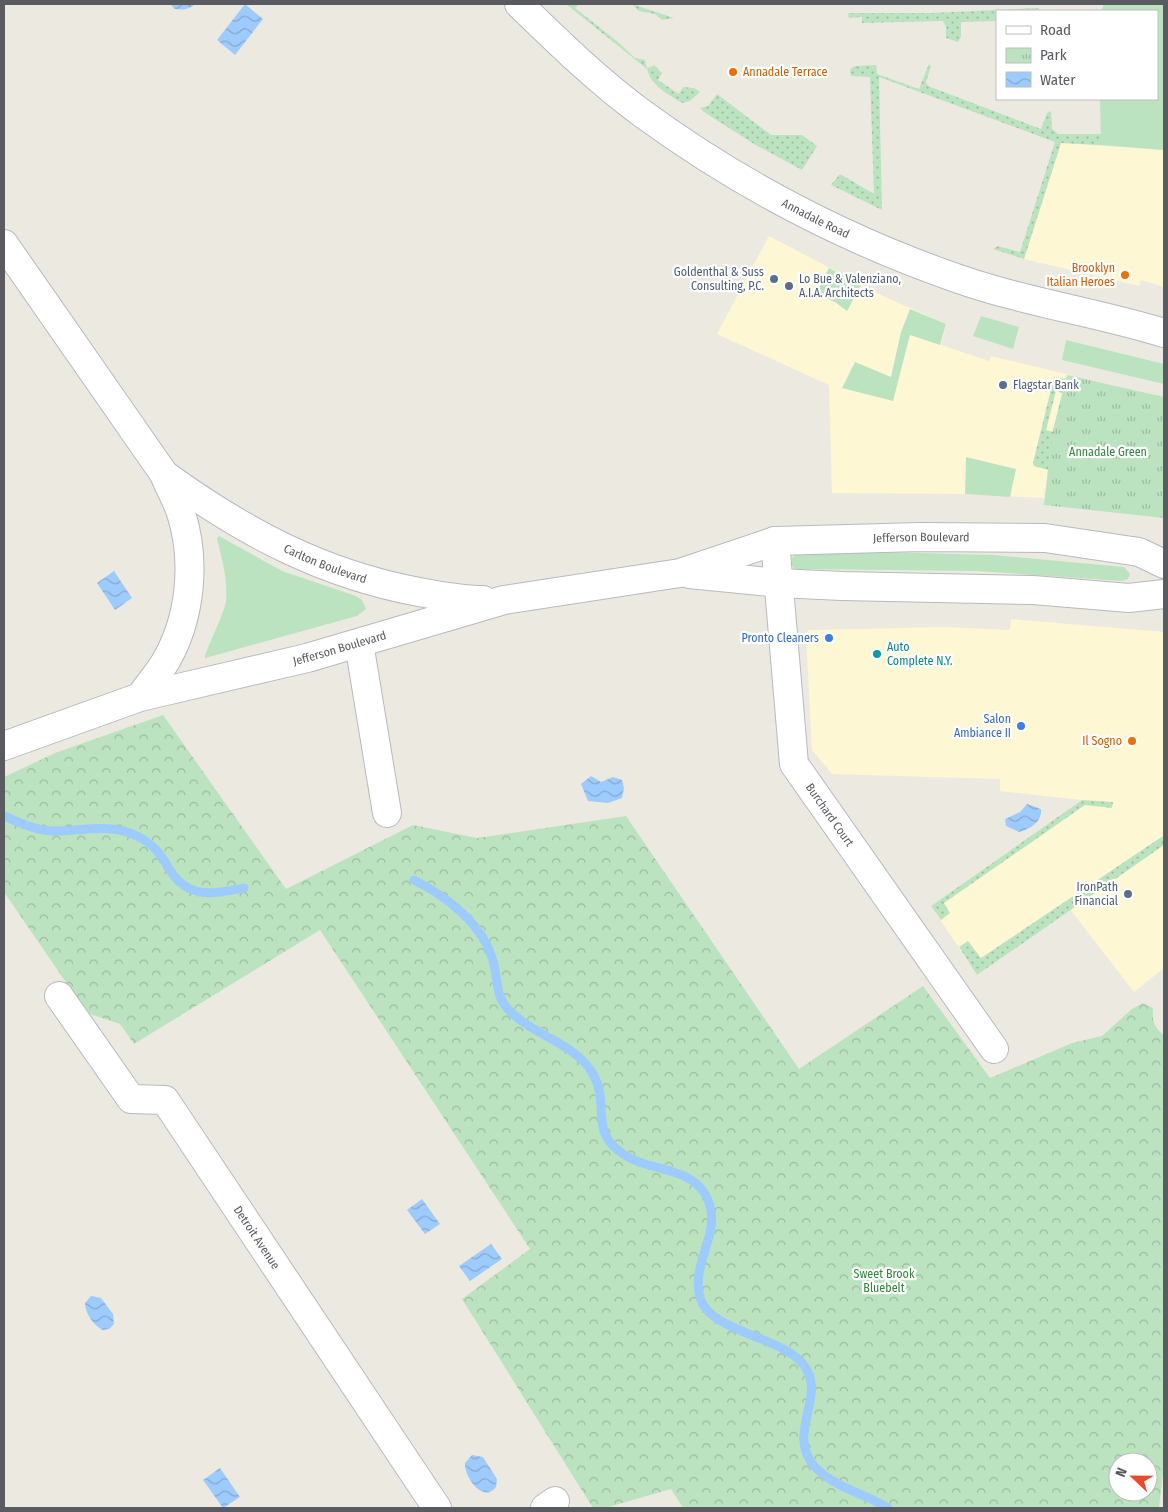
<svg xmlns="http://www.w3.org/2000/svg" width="1168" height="1512" viewBox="0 0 1168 1512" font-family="'Fira Sans Condensed',sans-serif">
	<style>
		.commercial { fill: #fdf7d4 }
		.grass { fill: #bce3c0 }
		.forest { fill: url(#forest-crowns); fill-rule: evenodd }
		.park { fill: url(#park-tufts) }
		.garden { fill: url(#garden-dots) }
		.water { fill: url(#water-waves) }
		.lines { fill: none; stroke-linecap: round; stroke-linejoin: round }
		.stream { stroke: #9ecbfd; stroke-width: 9 }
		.street-casing { stroke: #b8b9bf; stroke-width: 30 }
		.secondary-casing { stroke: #b6b8bf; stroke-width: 30 }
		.street { stroke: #fff; stroke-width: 28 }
		.secondary { stroke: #fff; stroke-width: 28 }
		.food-dot { fill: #e8710a; stroke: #fff; stroke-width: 2 }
		.service-dot { fill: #5c6f8a; stroke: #fff; stroke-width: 2 }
		.shop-dot { fill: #3f7fe0; stroke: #fff; stroke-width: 2 }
		.culture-dot { fill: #0f9aa8; stroke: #fff; stroke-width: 2 }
		.labels { text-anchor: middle; stroke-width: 4.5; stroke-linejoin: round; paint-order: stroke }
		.food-label { font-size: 12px; fill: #c56008; stroke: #fff; text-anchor: end }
		.street-label { font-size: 12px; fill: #595b61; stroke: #fff }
		.service-label { font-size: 12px; fill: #4e5e75; stroke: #fff; text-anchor: end }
		.park-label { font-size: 12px; fill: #368240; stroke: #fff }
		.shop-label { font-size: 12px; fill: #366cbe; stroke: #fff; text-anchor: end }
		.culture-label { font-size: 12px; fill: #0d838f; stroke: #fff; text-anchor: start }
	</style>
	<defs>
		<pattern id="forest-crowns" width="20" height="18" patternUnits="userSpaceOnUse" patternTransform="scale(1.25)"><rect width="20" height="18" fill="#bce3c0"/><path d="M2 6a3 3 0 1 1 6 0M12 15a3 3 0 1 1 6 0" fill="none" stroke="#9cbb9f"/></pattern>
		<pattern id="park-tufts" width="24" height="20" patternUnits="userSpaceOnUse" patternTransform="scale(1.25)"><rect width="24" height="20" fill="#bce3c0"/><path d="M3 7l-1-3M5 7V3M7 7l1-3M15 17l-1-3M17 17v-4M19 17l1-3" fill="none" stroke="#9cbb9f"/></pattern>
		<pattern id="garden-dots" width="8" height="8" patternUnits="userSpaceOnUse" patternTransform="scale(1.25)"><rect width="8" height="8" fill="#bce3c0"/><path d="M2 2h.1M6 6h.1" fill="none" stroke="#9cbb9f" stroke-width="1.8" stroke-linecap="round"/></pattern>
		<pattern id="water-waves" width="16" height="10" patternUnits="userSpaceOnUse" patternTransform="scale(1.25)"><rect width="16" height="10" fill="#9ecbfd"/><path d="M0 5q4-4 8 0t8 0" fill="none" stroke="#84a8d0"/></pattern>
	</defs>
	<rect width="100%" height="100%" fill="#eceae0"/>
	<path class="commercial" d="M1061,143L1164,150V287L1141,280L1139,286L1024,259Z
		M769,236L883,296L946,324L941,345L989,361L991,356L1070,375L1066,377L1052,434L1045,498L965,494L832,493L829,385L717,334Z
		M1011,619L1164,632V968L1134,992L1070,909L977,975L931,906L1082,800L1000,791V779L832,774L812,750L806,634L809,630L945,627L1010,630Z"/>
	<path class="grass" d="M1104,4H1164V150L1101,145L1100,99H1157V11H1101Z
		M829,268L861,285L847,311L835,302L816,294Z
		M910,309L946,324L940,345L910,335L893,401L842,388L855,362L891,377L901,332Z
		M981,316L1019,327L1013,349L973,336Z
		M1066,340L1164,364V384L1062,360Z
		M966,457L1016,469L1010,497L965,494Z
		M219,536L282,571L356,596L362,600L366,609L357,616L205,658C204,653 224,615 226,601C228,579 222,560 217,539Z
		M880,552L994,555L1124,567L1130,574L1128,579L1122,581L978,571L795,569L791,564L792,558L797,553Z"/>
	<path class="forest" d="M163,715L286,889L413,825L477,838L626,816L799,1069L923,986L990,1078L1072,1043L1102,1036L1132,1009L1143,1003L1153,1008C1152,1020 1154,1028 1164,1035V1463L1159,1508H683L671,1489L605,1508H593L462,1299L530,1249L320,930L134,1044L120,1024L87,1013L4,892V777L55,753ZM1118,1462H1148V1492H1118Z"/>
	<path class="park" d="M1067,375L1164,397V518L1044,505L1052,434Z"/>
	<path class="garden" d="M566,4H579L575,8L618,42L635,58L645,60L647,69L654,65L662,73L658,80L679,94L683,87L694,88L700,92L690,101L682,103C668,94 651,86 647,69Z
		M632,4L674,18L662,20L655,14L639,11Z
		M1037,8L1044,11H997V21L961,22V37L958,42L946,38V27L943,21L862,23V17L849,18L848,13H931Z
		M929,64L931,66L926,82L928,86L1041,129L1047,113L1051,111L1052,129L1058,134H1101V145L1061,143L1024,259L993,249L998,246L1020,252L1055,142L879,77L882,210L831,185L840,174L874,194L870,77L851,76L850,69L855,66L876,65L877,74L919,89Z
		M717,94L771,135H802L817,146L802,170L754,144L704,112L700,108L708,106Z
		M1054,377L1066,379L1062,393L1056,391L1046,430L1053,432L1048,470L1034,466L1033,463Z
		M1082,800L1113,802L1112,808L1085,805L944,903L950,913L941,920L931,906Z
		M1163,836L1164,845L977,975L959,947L968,941L981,958Z"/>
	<path class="water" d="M170,4H195C189,10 182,10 175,9Z
		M245,4L263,19L235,55L217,40Z
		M114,571L132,598L115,610L97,583Z
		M591,776L601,782L613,777L622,780L624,788L622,798L608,803L588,801L581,784Z
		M1027,804L1041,809C1042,822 1031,829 1019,832L1006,826L1005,819L1020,812Z
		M422,1199L440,1224L425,1234L407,1210Z
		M491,1244L502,1259L470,1281L459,1266Z
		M91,1296L101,1298L113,1314L114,1324L109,1329L103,1330C94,1326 85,1313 85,1303Z
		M472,1455L483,1457L497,1479L496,1487C483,1504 464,1477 465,1463Z
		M220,1468L240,1497L223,1508L203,1480Z"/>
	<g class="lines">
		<path class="stream" d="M4,816C19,822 34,830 51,831C78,832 111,822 137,836C152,843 160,853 168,867C187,900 212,894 244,888
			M414,880C446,896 483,924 493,961C498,977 495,993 506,1007C530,1035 575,1042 593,1074C611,1106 587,1132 626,1156C650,1171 689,1167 705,1194C726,1230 690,1260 700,1297C708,1331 779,1336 802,1363C830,1395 784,1432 815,1467C835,1488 864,1493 888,1508"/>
		<defs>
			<g id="street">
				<path d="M4,244L164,474C169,487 177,500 181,513C196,560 191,616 167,659C160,672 149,684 140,697"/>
				<path id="s1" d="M165,475C244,532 322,574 419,592C440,596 461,600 483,600"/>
				<path id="s2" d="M775,541L794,764L994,1049"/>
				<path d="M689,574L779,583L842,586L1033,590L1129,598L1164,594"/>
				<path d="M359,643L387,813"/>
				<path id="s3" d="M4,746L140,697L307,658L504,600L680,573L775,541L920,537L1045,538L1139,552L1164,564"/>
				<path id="s4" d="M59,996L131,1099L165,1100L437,1508"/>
				<path d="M545,1508L555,1501"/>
			</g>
			<g id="secondary">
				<path id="s5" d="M519,4C558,42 598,81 643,114C739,184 844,239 956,278C1024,302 1096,312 1164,333"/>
			</g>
		</defs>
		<use href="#street" class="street-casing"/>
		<use href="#secondary" class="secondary-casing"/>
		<use href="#street" class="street"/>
		<use href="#secondary" class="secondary"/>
	</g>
	<g class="food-dot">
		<circle cx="733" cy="72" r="5"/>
		<circle cx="1125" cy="275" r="5"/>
		<circle cx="1132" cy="741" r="5"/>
	</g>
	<g class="service-dot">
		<circle cx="774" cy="279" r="5"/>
		<circle cx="789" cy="286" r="5"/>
		<circle cx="1003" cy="385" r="5"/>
		<circle cx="1128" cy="894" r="5"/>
	</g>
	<g class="shop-dot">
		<circle cx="829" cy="638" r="5"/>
		<circle cx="1021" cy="726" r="5"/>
	</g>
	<circle class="culture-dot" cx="877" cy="654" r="5"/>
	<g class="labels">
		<g class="food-label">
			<text x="743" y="76" text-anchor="start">Annadale Terrace</text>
			<text x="1115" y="272">Brooklyn<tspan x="1115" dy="14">Italian Heroes</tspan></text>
			<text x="1122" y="745">Il Sogno</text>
		</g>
		<g class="street-label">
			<text dy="4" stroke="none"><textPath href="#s5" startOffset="368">Annadale Road</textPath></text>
			<text dy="4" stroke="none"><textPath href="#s3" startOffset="946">Jefferson Boulevard</textPath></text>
			<text dy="4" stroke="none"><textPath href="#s1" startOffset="184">Carlton Boulevard</textPath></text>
			<text dy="4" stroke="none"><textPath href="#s3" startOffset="350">Jefferson Boulevard</textPath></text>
			<text dy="4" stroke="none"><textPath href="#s2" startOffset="286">Burchard Court</textPath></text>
			<text dy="4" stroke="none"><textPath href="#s4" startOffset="325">Detroit Avenue</textPath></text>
		</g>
		<g class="service-label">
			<text x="764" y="276">Goldenthal &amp; Suss<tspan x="764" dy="14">Consulting, P.C.</tspan></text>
			<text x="799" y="283" text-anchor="start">Lo Bue &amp; Valenziano,<tspan x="799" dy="14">A.I.A. Architects</tspan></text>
			<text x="1013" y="389" text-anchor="start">Flagstar Bank</text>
			<text x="1118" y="891">IronPath<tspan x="1118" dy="14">Financial</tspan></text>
		</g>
		<g class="park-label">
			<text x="1108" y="456">Annadale Green</text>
			<text x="884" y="1278">Sweet Brook<tspan x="884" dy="14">Bluebelt</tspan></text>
		</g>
		<g class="shop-label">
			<text x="819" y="642">Pronto Cleaners</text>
			<text x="1011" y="723">Salon<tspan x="1011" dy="14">Ambiance II</tspan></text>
		</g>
		<g class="culture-label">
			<text x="887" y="651">Auto<tspan x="887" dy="14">Complete N.Y.</tspan></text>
		</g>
	</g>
	<rect width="1168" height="1512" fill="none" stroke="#595b61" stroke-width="10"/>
	<rect x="996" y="10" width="162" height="90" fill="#ffffff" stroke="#bdbdc0"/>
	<rect x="1006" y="26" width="25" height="8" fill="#ffffff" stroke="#bdbdc0"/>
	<text x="1040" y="35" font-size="15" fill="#595b61">Road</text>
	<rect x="1006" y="48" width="25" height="15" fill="url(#park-tufts)" stroke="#bdbdc0"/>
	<text x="1040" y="60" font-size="15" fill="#595b61">Park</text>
	<rect x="1006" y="72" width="25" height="15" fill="url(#water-waves)" stroke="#bdbdc0"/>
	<text x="1040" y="85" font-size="15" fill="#595b61">Water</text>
	<g transform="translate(1133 1477) rotate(292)"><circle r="24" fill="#ffffff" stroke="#bdbdc0"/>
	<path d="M0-4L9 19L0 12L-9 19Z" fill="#e54b2c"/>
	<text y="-8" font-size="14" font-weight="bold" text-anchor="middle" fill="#595b61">N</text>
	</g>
</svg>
